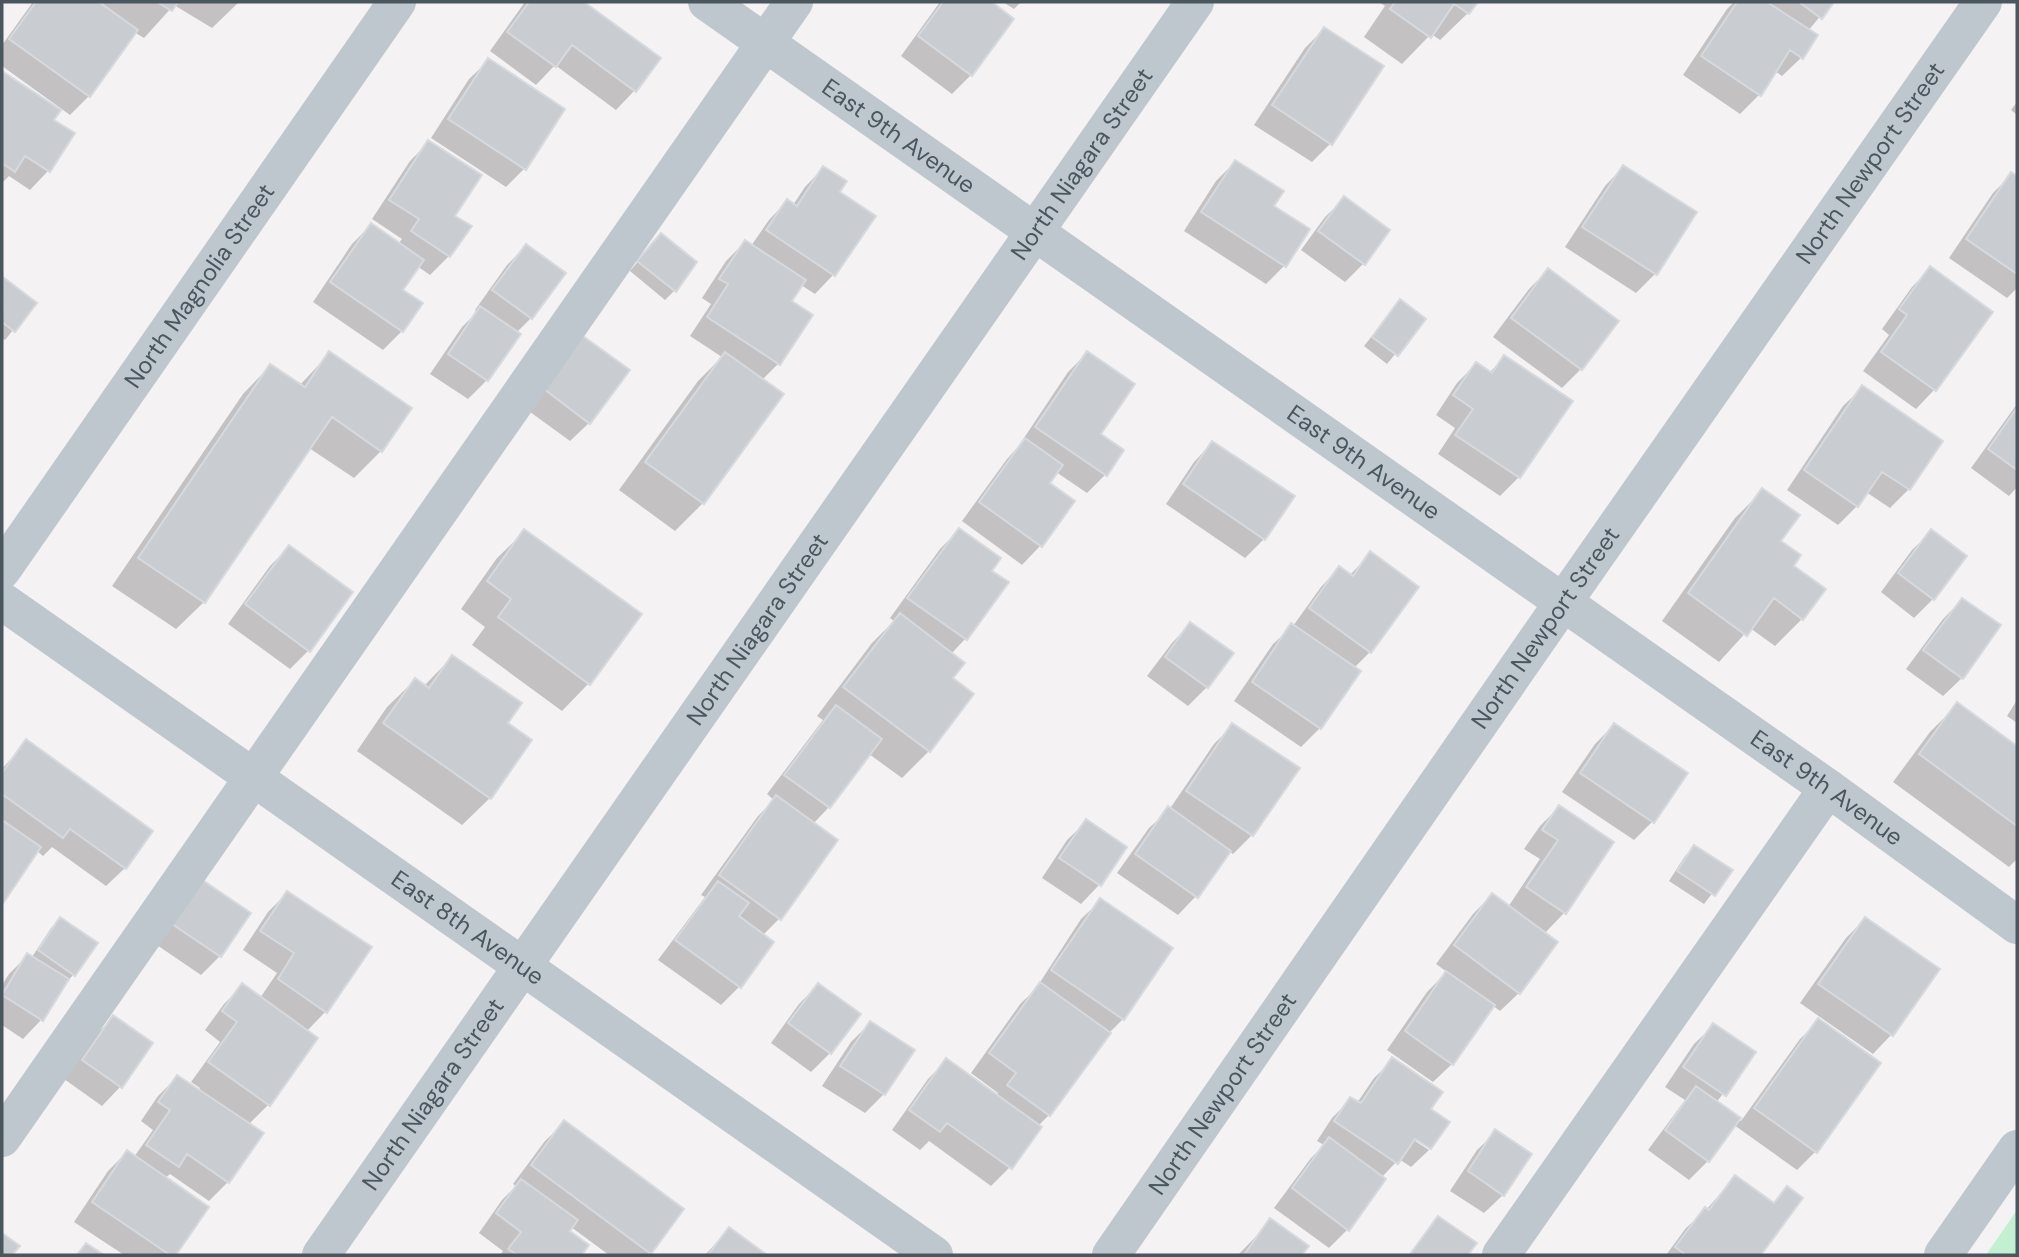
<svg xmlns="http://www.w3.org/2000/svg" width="2019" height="1257" viewBox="0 0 2019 1257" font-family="'DM Sans',sans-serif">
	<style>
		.green { fill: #c2f0d1 }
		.shadow { fill: #0003 }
		.building { fill: #c9cdd1; stroke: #d6d9dd; stroke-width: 2 }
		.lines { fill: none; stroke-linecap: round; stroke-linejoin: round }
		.minor { stroke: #bec7ce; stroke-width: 38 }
		.labels { text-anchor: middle; stroke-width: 5; stroke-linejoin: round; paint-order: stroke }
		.street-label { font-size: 24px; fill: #4a575f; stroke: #fff }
	</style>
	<rect width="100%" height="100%" fill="#f4f2f2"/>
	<path class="green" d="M2017,1210V1255H1986Z"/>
	<path class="shadow" d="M33,2H239L212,28L174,5L144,38L134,32L89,96L70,115L2,66V45Z
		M525,2H581L659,58L634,91L616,110L555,65L536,85L490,51Z
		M940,2H989L1012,19L971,75L952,94L901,56Z
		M1003,2H1021L1014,9Z
		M1379,2H1476L1468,13L1440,40L1431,34L1402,64L1364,37L1385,6Z
		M1734,2H1832L1808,31L1801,58L1782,76L1775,71L1759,95L1740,114L1683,75L1727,9Z
		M1324,29L1330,144L1312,162L1254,125L1305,48Z
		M488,61L524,169L506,187L431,138L469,79Z
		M2,73L58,110L52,120L48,171L30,190L9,176L2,183Z
		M2017,102V115L2011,110Z
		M429,142L453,216L449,256L430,275L417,266L400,290L402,331L383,350L313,302L352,244L371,225L398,244L402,239L372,219L410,161Z
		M1235,162L1285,265L1266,284L1184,231L1216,181Z
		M1623,167L1695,213L1655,274L1636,293L1565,247L1605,186Z
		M823,168L838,192L873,216L833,275L815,294L801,285L790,302L778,364L762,380L703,503L675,531L619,490L698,381L722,357L690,336L711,304L702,298L726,261L745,242L751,246L769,220L787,201L793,205L805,187Z
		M2011,175L2017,179V288L2007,298L1949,258L1993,193Z
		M1344,199L1364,263L1345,282L1301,250L1325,217Z
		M652,244L674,291L665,300L630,271Z
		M526,246L531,318L516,333L487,380L468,399L430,374L462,327L477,312L475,310L507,265Z
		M1931,268L1991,312L1934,390L1916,409L1863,371L1889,335L1882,329L1912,287Z
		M1548,270L1617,321L1581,369L1562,388L1493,337L1529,289Z
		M3,279L35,303L5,340L2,338Z
		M1400,301L1424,319L1387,364L1364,346Z
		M1087,353L1105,475L1087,493L1056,472L1048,483L1073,502L1040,546L1022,565L962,521L1007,459L1018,447L1068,372Z
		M329,354L381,451L354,478L309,448L204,602L176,629L112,586L243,394L270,366L299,386Z
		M564,357L589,423L570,441L526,409Z
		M1505,357L1519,477L1500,496L1438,454L1455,428L1436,415L1457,383L1476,364L1489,373Z
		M1862,388L1941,441L1909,489L1890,508L1866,492L1857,506L1838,525L1787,490L1843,406Z
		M2017,404V487L2009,496L1971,468Z
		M1212,443L1264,539L1245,558L1166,504L1194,462Z
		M1762,491L1779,542L1791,567L1802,619L1775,646L1750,628L1719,662L1662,621L1735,518Z
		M959,530L990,571L1006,583L965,639L951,654V678L929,751L902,778L869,754L829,807L813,824L779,919L762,936L739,987L721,1005L658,960L705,897L701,895L758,816L774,800L767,794L823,720L817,716L872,643L894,621L890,618L940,549Z
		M525,531L589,683L562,711L472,645L485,627L461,609L497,558Z
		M1931,532L1933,599L1914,618L1881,592L1912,550Z
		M289,547L308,651L290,669L228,624L270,566Z
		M1370,554V652L1354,668L1358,671L1320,728L1301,747L1234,701L1273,644L1293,626L1321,587L1339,568L1349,576Z
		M1962,600V678L1943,696L1906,669L1943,619Z
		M1190,624L1207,687L1188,706L1147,676L1172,643Z
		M452,657L505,724L490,798L462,825L357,751L387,707L415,680L424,686Z
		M2017,700V723L2007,716Z
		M1957,705L2015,747L2017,745V859L2009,867L1893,782L1930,732Z
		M1233,725L1297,769L1252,835L1233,854L1229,851L1196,896L1178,915L1117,873L1149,828L1169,810L1214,744Z
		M1614,725L1652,822L1634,840L1562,792L1595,744Z
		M26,742L125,868L106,886L52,847L43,856L37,851L2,902V769Z
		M1559,807L1612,842L1564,913L1544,934L1519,993L1500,1011L1492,1005L1452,1064L1433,1082L1387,1050L1427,992L1447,972L1436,964L1473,914L1492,895L1508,907L1540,859L1524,849L1540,826Z
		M1086,822L1125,848L1099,885L1081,904L1042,878L1067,840Z
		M1694,847L1730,870L1704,904L1669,881L1685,856Z
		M287,893L326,1011L306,1032L316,1039L268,1105L248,1125L228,1182L209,1201L170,1174L165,1178L207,1207L174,1255H124L74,1222L108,1171L127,1152L134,1157L153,1130L141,1121L158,1096L177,1077L198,1091L200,1088L191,1082L220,1042L205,1030L224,1004L242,986L260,998L277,973L243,950L268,912Z
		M179,899L220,956L201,975L151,941Z
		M1100,901L1123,1019L1109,1033L1049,1115L1038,1126L1010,1167L991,1186L929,1141L920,1150L892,1130L928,1079L947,1060L996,1096L998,1093L971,1073L1021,1003L1035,990L1081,919Z
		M60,919L74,974L64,985L41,1020L23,1039L2,1025V985L9,974L28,955L32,957L51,928Z
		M1865,919L1937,970L1891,1035L1873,1054L1800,1003L1846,938Z
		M818,985L830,1053L811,1072L771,1043L799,1004Z
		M113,1018L151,1044L120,1087L102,1106L64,1079L94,1036Z
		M1819,1021L1815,1152L1797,1170L1734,1125L1708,1161L1689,1180L1648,1150L1685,1100L1665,1087L1694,1044L1713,1026L1753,1053L1716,1103L1741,1121L1800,1039Z
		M870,1023L884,1094L865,1113L822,1086L851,1042Z
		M1393,1060L1428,1109L1448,1122L1429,1150V1146L1408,1132L1406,1135L1429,1150L1411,1167L1399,1159L1381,1178L1384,1179L1347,1230L1329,1248L1274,1208L1311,1158L1324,1145L1317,1141L1332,1118L1351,1099L1357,1103L1374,1078Z
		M564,1123L650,1252L647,1255H609L571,1227L568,1232L587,1246L580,1255H500L503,1251L479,1233L502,1200L516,1186L513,1184L545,1141Z
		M1496,1132L1503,1195L1484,1213L1450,1191L1477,1150Z
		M1735,1177L1772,1204L1787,1188L1801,1198L1759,1255H1666L1686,1228L1706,1210Z
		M1438,1218L1474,1244L1466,1255H1409Z
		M1271,1221L1306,1247L1300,1255H1238Z
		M729,1229L764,1255H705Z"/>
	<path class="building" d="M36,2H99L138,30L90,97L9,39Z
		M157,2H178L172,11Z
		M529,2H584L661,58L636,92L572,45L556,67L507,32Z
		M943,2H992L1014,19L972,76L918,36Z
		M1395,2H1478L1469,14L1454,4L1431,38L1390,9Z
		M1737,2H1767L1818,35L1803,59L1790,50L1761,96L1701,56Z
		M1799,2H1834L1822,19Z
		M1324,27L1384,66L1332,145L1272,105Z
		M488,58L565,109L526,170L448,119Z
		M2,71L61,110L54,120L75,133L50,172L25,156L15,172L2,163Z
		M428,140L482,175L455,216L472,226L450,257L411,231L419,219L389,200Z
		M1235,160L1284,191L1274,206L1310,229L1286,267L1201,212Z
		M1623,165L1697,212L1657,275L1582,227Z
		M823,166L847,181L840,192L876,216L835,276L766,230L787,199L797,206Z
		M2011,172L2017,176V274L1966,239Z
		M1344,196L1390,230L1365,265L1318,231Z
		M371,223L424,260L403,290L423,303L403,332L330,282Z
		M661,233L697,262L676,292L637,261Z
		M745,240L806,280L792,301L813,315L780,365L707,317L728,284L719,279Z
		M526,244L566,273L532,319L492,290Z
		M1930,266L1993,312L1936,391L1881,352L1907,315L1899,309Z
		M1548,268L1619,321L1582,370L1511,318Z
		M3,277L37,303L15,332L2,322Z
		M1400,299L1426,319L1398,356L1372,337Z
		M480,306L521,334L488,381L448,354Z
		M583,336L630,370L590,424L544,389Z
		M329,351L412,408L382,452L332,417L205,603L138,558L270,364L305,387Z
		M1087,351L1135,384L1101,434L1124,450L1107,476L1035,427Z
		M725,352L784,394L704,504L645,462Z
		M1504,355L1573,401L1520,478L1455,435L1473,409L1453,395L1476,362L1492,373Z
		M1862,385L1943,441L1910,490L1882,472L1858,507L1804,470Z
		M2017,408V470L1988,449Z
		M1025,438L1063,465L1050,483L1075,501L1042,547L979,502Z
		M1212,441L1295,496L1265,540L1183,484Z
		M1762,488L1800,515L1781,541L1801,555L1794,566L1826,589L1803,620L1774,598L1747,636L1688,593Z
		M959,528L1001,558L992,571L1009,582L967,640L907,598Z
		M524,529L642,614L590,685L498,617L511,599L487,581Z
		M1931,529L1967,556L1934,600L1898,573Z
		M289,545L353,592L310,652L245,604Z
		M1370,551L1419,587L1371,653L1309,608L1339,566L1353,576Z
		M1962,598L2001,625L1963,679L1923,650Z
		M900,613L965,663L953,678L974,694L930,752L843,687Z
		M1190,622L1234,653L1208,688L1165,657Z
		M1291,623L1361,671L1321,729L1252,682Z
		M452,655L522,703L508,723L532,740L491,799L383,723L415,678L429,688Z
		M1957,702L2017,746V826L1919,754Z
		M836,705L882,739L830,808L784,775Z
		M1232,723L1300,768L1253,836L1186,791Z
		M1614,723L1688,773L1654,823L1580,773Z
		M26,739L153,831L126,869L70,829L63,838L2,794V773Z
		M776,795L838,840L781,920L719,875Z
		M1559,805L1614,842L1566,914L1526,887L1558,840L1542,830Z
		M1168,806L1231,851L1198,898L1135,854Z
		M1086,819L1127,847L1101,886L1059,858Z
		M2,820L41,847L2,905Z
		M1694,845L1733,870L1715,896L1677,871Z
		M198,877L251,913L221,957L169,922Z
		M718,881L749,903L739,916L774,942L741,988L675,940Z
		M287,891L372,947L327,1013L278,979L294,953L260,931Z
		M1492,893L1558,942L1520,994L1454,945Z
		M1100,898L1173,948L1124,1020L1051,970Z
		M60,917L98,943L75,976L38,950Z
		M1865,917L1940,969L1893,1036L1818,984Z
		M27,953L69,979L43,1021L2,995Z
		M1446,971L1495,1005L1453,1065L1405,1031Z
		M1040,982L1111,1033L1050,1116L1007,1085L1016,1073L989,1053Z
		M242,983L318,1038L270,1106L208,1062L237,1022L222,1011Z
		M818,983L861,1014L831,1054L788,1023Z
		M113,1015L153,1043L122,1088L82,1060Z
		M1818,1018L1881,1063L1817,1153L1754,1108Z
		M870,1021L915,1050L885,1095L840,1066Z
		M1713,1023L1756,1052L1726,1096L1683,1067Z
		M1392,1057L1443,1092L1431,1109L1450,1122L1431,1149L1415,1139L1398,1164L1334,1121L1350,1097L1361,1103Z
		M946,1058L1042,1127L1012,1169L947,1123L940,1132L909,1110Z
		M177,1075L264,1133L229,1183L187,1154L179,1167L146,1145L170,1110L158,1102Z
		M1696,1086L1741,1118L1709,1162L1665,1130Z
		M564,1120L684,1209L651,1254L531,1165Z
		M1495,1129L1532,1154L1504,1196L1468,1171Z
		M1329,1137L1386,1179L1349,1231L1292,1188Z
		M127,1150L209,1207L176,1255H170L92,1202Z
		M1735,1175L1774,1203L1787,1186L1803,1198L1761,1255H1686L1675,1247L1705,1207L1709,1210Z
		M521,1179L578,1220L570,1231L589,1245L582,1255H517L508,1249L521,1232L496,1213Z
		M1438,1216L1477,1243L1468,1255H1414L1411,1253Z
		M1270,1218L1309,1246L1302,1255H1244Z
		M729,1227L767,1255H708Z
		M2,1233L20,1246L12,1255H2Z
		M86,1243L104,1255H77Z"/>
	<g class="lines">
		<g class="minor">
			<path id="s1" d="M707,2L1828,788L2017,925"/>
			<path id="s2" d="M2,570L397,2"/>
			<path id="s3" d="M2,601L934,1255"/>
			<path d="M2,1138L794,2"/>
			<path id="s4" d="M321,1255L1195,2"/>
			<path id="s5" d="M1111,1255L1564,601L1983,2"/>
			<path d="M1501,1255L1828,788"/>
			<path d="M1943,1255L2017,1149"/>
		</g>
	</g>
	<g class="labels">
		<g class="street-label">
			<text dy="8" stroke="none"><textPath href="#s1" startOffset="234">East 9th Avenue</textPath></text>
			<text dy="8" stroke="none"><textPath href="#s4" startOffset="1330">North Niagara Street</textPath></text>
			<text dy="8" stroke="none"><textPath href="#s5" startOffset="1330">North Newport Street</textPath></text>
			<text dy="8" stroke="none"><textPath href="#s2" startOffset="346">North Magnolia Street</textPath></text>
			<text dy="8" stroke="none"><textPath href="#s1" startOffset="802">East 9th Avenue</textPath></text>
			<text dy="8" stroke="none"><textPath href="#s5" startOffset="763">North Newport Street</textPath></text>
			<text dy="8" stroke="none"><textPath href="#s4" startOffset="763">North Niagara Street</textPath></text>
			<text dy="8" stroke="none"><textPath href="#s1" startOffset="1368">East 9th Avenue</textPath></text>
			<text dy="8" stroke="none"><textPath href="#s3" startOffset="569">East 8th Avenue</textPath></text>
			<text dy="8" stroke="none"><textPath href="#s4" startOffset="196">North Niagara Street</textPath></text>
			<text dy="8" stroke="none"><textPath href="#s5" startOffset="196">North Newport Street</textPath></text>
		</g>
	</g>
	<rect width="2019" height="1257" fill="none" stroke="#4a575f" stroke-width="7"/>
</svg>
